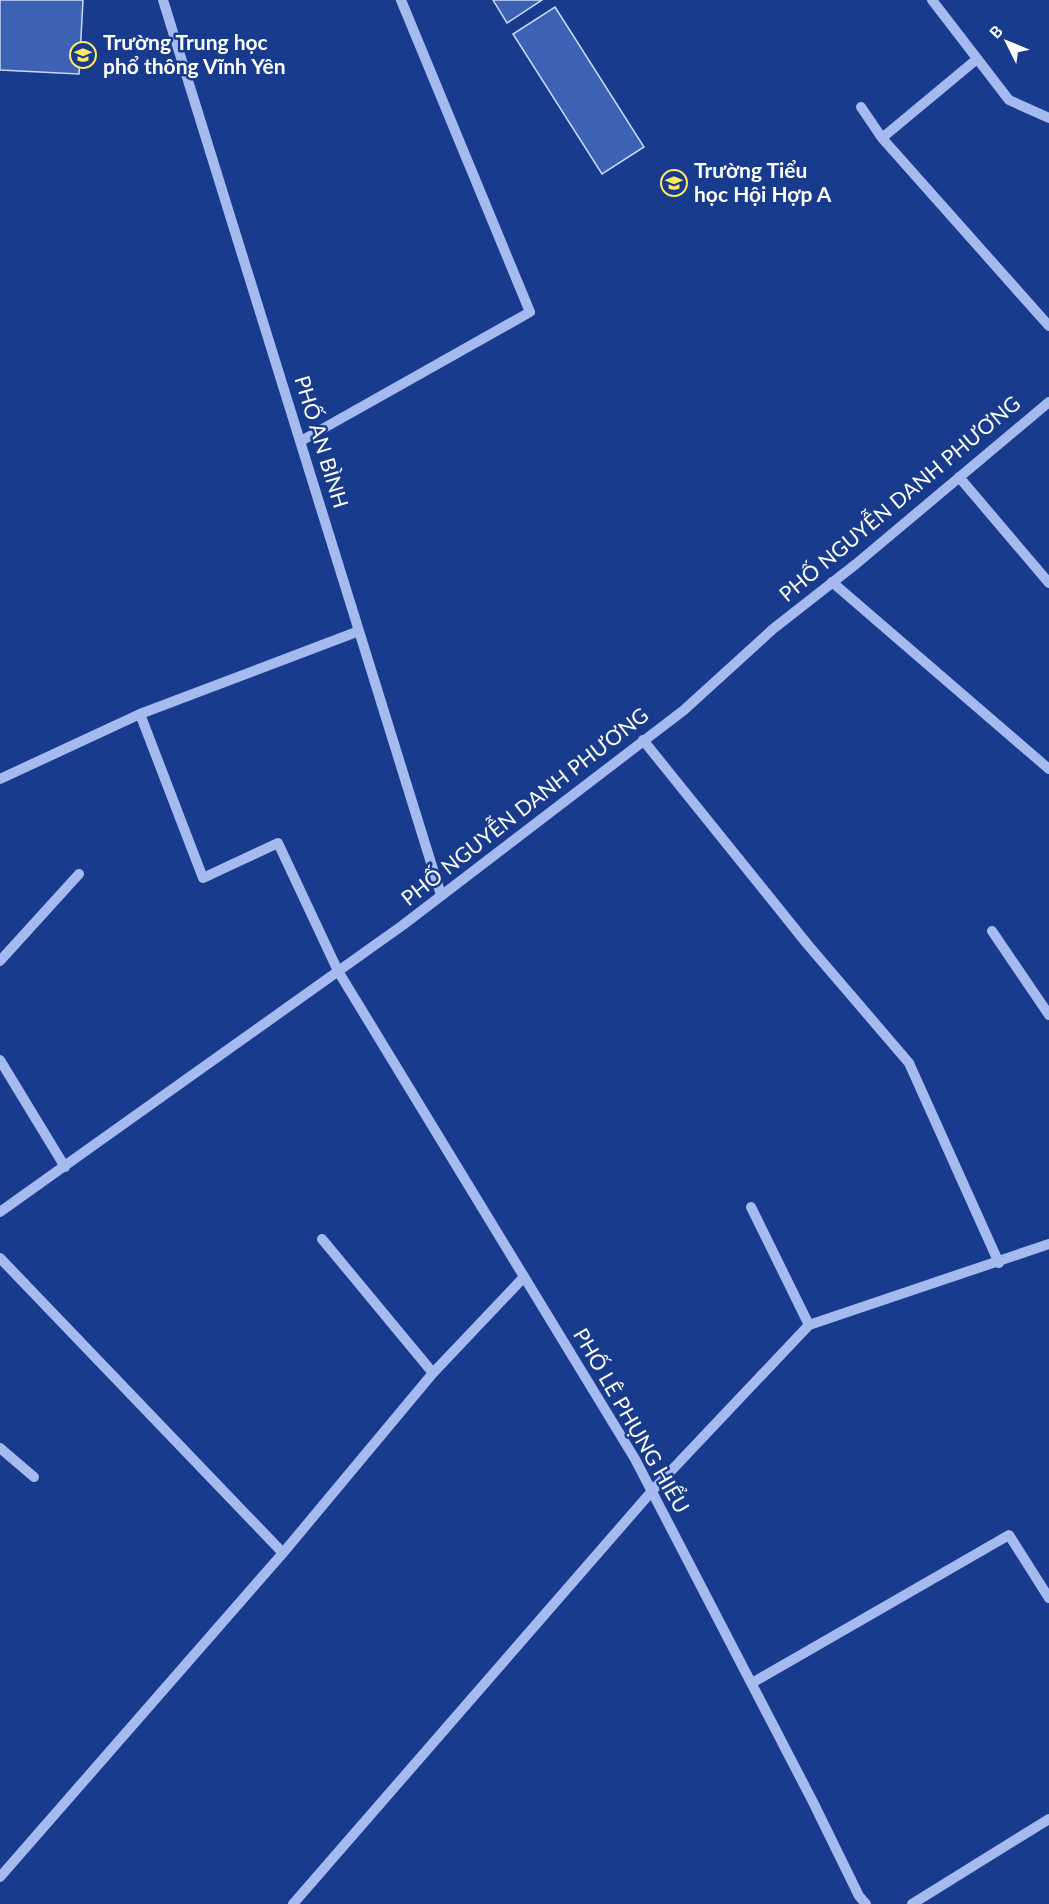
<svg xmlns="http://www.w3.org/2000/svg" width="1049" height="1904" viewBox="0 0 1049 1904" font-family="Lato,sans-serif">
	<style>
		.building { fill: #3d61b5; stroke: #cbdafb; stroke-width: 1.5 }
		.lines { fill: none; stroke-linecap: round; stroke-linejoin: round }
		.minor { stroke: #a5bbef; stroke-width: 10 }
		.labels { text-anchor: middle; stroke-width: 5; stroke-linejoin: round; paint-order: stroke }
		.poi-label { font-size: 21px; font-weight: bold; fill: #fff; stroke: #183b8e; text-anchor: start }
		.street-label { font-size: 21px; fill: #fff; stroke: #183b8e }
	</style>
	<rect width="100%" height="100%" fill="#183b8e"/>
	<path class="building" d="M0,0H83L79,74L0,70Z
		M493,0H542L507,23Z
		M555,7L644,147L602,174L513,34Z"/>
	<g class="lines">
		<path class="minor" d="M163,0L441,895
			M932,0L1009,100L1049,118
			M861,107L882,138L1049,326
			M882,138L977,59
			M301,441L530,312L401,0
			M959,477L1049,583
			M832,582L1049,769
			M140,714L203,878L278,843L338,971L635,1459L813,1802L859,1896L866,1904
			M643,740L808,945L909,1063L999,1263
			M0,779L140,714L359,631
			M992,931L1049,1015
			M0,961L79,874
			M0,1060L65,1167
			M751,1207L809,1325
			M0,1212L403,925L684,710L773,629L856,564L1049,402
			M322,1239L433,1373
			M0,1258L283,1553
			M0,1448L34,1477
			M752,1683L1009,1535L1049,1598
			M0,1877L283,1553L433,1373L524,1277
			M293,1904L652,1491L809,1325L1049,1244
			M912,1904L1049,1819"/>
	</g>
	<defs>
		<symbol id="school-ring" viewBox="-11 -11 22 22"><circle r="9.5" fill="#183b8e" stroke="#ffe963" stroke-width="1.5"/><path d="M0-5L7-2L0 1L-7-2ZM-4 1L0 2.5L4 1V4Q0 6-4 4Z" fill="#ffe963"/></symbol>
	</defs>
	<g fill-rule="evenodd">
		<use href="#school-ring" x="68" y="40" width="30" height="30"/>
		<use href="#school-ring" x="659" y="168" width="30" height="30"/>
	</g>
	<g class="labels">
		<g class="poi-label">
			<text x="103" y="50">Trường Trung học<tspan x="103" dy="24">phổ thông Vĩnh Yên</tspan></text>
			<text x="694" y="178">Trường Tiểu<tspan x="694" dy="24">học Hội Hợp A</tspan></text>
		</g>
		<g class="street-label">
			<text transform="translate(321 442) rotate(73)" y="7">PHỐ AN BÌNH</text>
			<text transform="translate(900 499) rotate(-40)" y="7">PHỐ NGUYỄN DANH PHƯƠNG</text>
			<text transform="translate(525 807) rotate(-38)" y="7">PHỐ NGUYỄN DANH PHƯƠNG</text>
			<text transform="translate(631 1421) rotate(60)" y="7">PHỐ LÊ PHỤNG HIỂU</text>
		</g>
	</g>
	<g transform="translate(1007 42) rotate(313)" stroke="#183b8e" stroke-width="4.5" paint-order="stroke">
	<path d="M0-4.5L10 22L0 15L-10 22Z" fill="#ffffff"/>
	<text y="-9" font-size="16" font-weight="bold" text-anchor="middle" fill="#ffffff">B</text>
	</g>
</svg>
